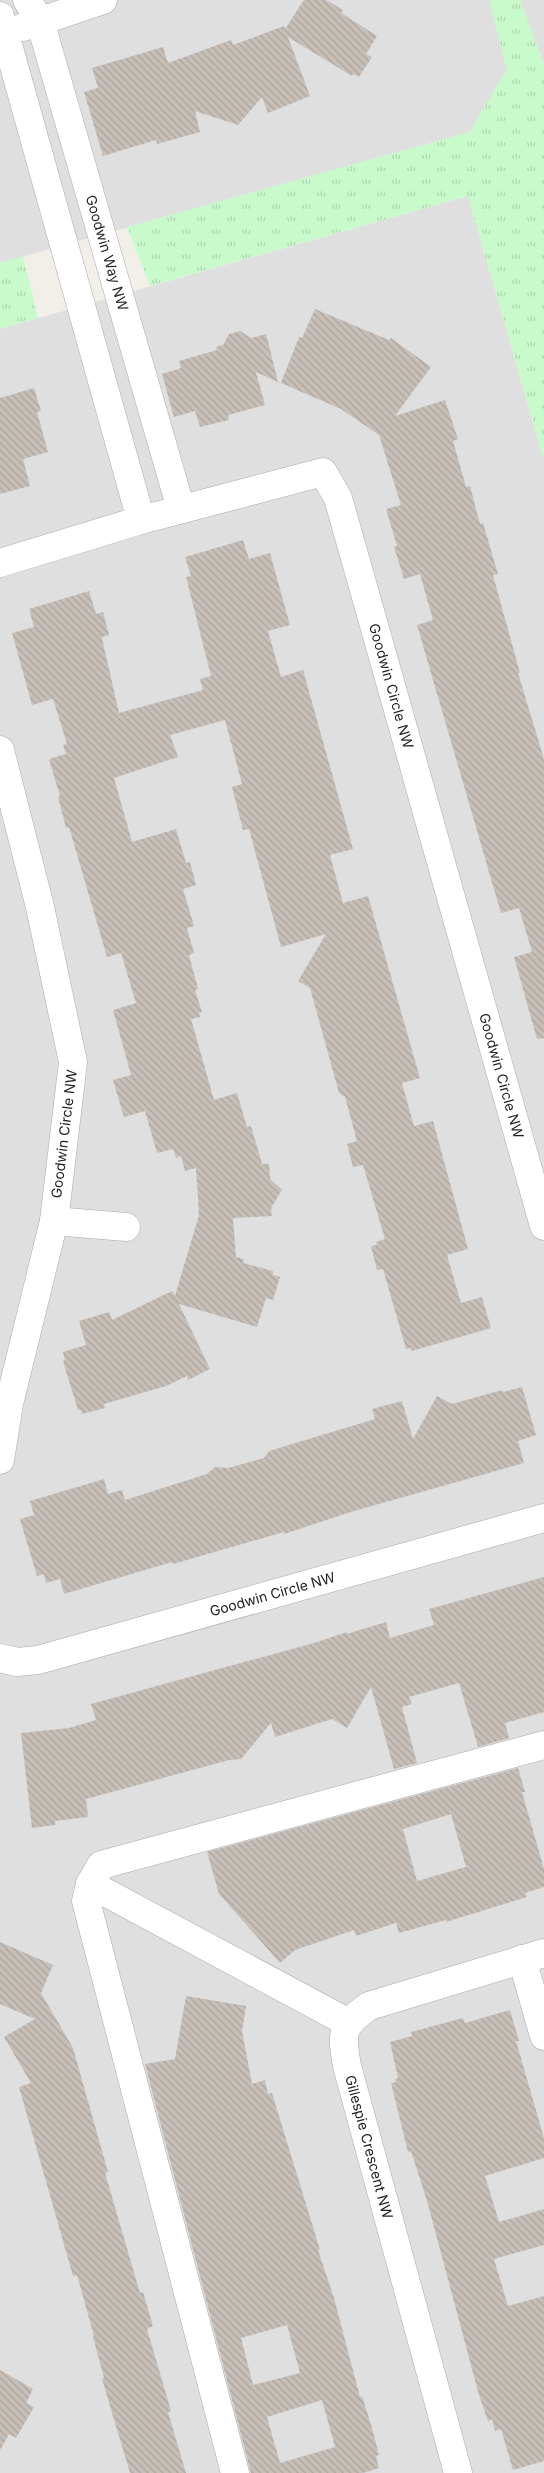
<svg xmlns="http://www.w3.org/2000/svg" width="544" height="2473" viewBox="0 0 544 2473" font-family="Inter,sans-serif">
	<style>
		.residential { fill: #e0dfdf }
		.park { fill: url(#park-tufts) }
		.building { fill: url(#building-back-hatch); fill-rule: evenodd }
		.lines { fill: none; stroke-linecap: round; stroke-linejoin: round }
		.minor-casing { stroke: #a9a9a9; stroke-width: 29 }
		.minor { stroke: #fff; stroke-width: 28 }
		.labels { text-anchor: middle; stroke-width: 4.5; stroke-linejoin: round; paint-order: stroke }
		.street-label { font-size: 14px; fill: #222; stroke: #fff }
	</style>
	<defs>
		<pattern id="park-tufts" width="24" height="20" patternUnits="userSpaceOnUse" patternTransform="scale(1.25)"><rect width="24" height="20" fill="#c8facc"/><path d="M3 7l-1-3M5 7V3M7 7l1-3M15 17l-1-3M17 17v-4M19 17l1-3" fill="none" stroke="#acd6af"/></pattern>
		<pattern id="building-back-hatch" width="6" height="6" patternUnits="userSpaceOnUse" patternTransform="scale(1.25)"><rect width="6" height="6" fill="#c7bfb8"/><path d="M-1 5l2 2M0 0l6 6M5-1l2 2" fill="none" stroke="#aba49e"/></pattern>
	</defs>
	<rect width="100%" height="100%" fill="#f2efe9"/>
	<path class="residential" d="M0,0H489L507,69L470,132L0,263Z
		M520,0H544V65Z
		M468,196L544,461V2473H0V329Z"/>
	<path class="park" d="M489,0H520L544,65V460L468,196L150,286L127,227L470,132L507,69Z
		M23,256L38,318L0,329V263Z"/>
	<path class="building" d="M304,0H326L343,10L341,13L377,36L366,54L372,57L359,77L353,74L352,76L288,37L310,96L268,113L262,97L238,125L195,111L200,132L157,144L156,140L103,156L84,92L98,88L92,68L163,47L168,63L231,40L233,45L284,26L285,29Z
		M315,309L389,340L391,338L431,367L395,416L445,400L458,439L453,441L466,487L470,486L480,524L483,523L498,574L493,575L520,673H518L544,759V1038L537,1039L514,957L532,952L519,908L501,913L417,625L433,620L420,574L404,579L394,547L397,546L386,509L401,505L379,435L341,409L281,383L299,337L302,338Z
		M240,331L251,338L266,334L278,382L256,372L265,405L228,415L229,420L200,427L195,411L174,417L162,374L181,368L179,361L217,350L216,347L223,345L229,334Z
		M34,388L41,411L37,412L48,452L23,459L30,486L0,494V398Z
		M243,540L249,559L270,553L290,625L268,631L281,677L303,670L353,849L330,855L343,903L368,896L420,1078L402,1083L414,1126L433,1121L468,1249L447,1255L461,1303L482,1297L491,1328L412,1351L411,1348L406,1349L383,1269L377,1270L371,1246L377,1245L376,1242L385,1239L363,1165L353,1167L347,1144L357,1141L345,1097L339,1093L310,988L298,981L326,934L281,947L249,829L243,830L232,787L242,784L225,720L170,735L178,757L114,778L132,842L176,829L186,863L190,862L196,885L183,889L194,926L187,928L194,953L189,955L198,989L195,990L202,1012H199L200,1017L191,1019L214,1100L237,1093L247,1127L251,1126L262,1164H269L270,1179L282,1190L271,1208L272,1216L233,1218L236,1257L244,1259L243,1263L273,1271V1275L280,1277L273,1300L266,1298L257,1327L179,1304L210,1369L188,1380L187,1376L166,1386L104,1404L105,1408L82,1414L81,1410H78L63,1361L65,1360L63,1352L86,1345L79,1321L109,1312L112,1320L172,1291L175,1296L199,1215L196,1168L185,1171L181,1156L176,1158L173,1149L157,1153L145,1111L124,1117L113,1080L131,1075L113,1010L136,1003L121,953L107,957L69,827L66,828L58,797L60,796L49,759L66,754L63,745L67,744L53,699L32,705L12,633L34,627L29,609L89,591L96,614L103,612L109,635L102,637L103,643L119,713L203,690L200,679L211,676L186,577L191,576L185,557Z
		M522,1387L536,1435L518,1441L524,1463L354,1511L284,1534V1532L173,1564L172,1562L64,1594L60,1579L46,1583L44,1574L37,1576L20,1519L34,1515L30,1501L104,1479L108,1494L122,1490L125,1500L207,1474L215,1467L228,1468L264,1458L269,1451L375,1419L372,1409L402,1401L413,1439L437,1396L452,1404L502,1390L503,1392Z
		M544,1577V1712L505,1723L509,1738L478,1747L459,1683L409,1697L412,1704L402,1707L417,1763L394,1769L371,1687L347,1728L332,1719L275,1737L271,1723L241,1759L229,1760L86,1799L88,1817L55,1821V1825L32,1828L21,1733L69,1728L96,1720L91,1704L314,1643L347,1632V1634L386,1622L390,1638L434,1625L429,1609Z
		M518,1768L525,1792H522L544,1869V1887L525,1893L527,1897L446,1922V1920L399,1933L396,1923L356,1936L354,1930L295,1950L280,1963L219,1894L207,1852ZM451,1814L466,1867L417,1881L403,1829Z
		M0,1942L53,1965L41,1993L73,2048L108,2172L105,2173L140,2293L143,2292L153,2326L147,2329L171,2411L168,2412L186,2473H130L102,2379L104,2378L93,2337L94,2336L77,2275L73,2276L19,2087L31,2083L4,2037L35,2019L0,2004Z
		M186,1996L246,2006L242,2031L252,2084L265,2080L268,2094L272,2093L320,2250H318L334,2298L360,2397L362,2396L372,2428L379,2455L376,2456L379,2468L363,2473H251L145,2064L175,2059ZM287,2325L300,2373L253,2385L241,2338ZM322,2400L335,2447L280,2463L267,2417Z
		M510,2010L519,2041H516L544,2138V2158L485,2176L499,2222L544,2209V2245L494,2259L508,2306L544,2296V2461L513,2470L501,2429L495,2431L492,2419L488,2421L479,2395L427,2201L411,2151L408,2152L391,2083L396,2082L395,2079L398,2078L390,2042L412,2036L411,2032L463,2018L465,2023Z
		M0,2370L33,2389L26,2403L34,2407L16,2438L9,2434L0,2450Z"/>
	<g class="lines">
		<defs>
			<g id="minor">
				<path id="s1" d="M27,0L40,21L181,509"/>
				<path d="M0,16L141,520"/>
				<path d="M23,27L103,0"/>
				<path id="s2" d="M0,563L141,520L323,472L338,498L544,1226"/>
				<path d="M0,750L40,907L73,1062L54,1221L9,1404L0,1460"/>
				<path d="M54,1221L126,1227"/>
				<path id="s3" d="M0,1658L17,1662L38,1660L544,1518"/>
				<path d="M90,1884L347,2022"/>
				<path d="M522,1959L544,2036"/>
				<path d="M235,2473L86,1901L90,1884L101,1865L544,1745"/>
				<path d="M458,2473L347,2066C341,2032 341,2026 369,2006L544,1953"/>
			</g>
		</defs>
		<use href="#minor" class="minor-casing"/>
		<use href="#minor" class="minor"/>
	</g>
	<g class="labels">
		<g class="street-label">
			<text dy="5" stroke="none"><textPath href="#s1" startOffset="266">Goodwin Way NW</textPath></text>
			<text dy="5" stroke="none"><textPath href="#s2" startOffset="561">Goodwin Circle NW</textPath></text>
			<text dy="5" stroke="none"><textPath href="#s2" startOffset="966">Goodwin Circle NW</textPath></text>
			<text transform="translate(64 1134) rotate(-83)" y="5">Goodwin Circle NW</text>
			<text dy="5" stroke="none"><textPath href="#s3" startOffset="282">Goodwin Circle NW</textPath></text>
			<text transform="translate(369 2147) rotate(75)" y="5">Gillespie Crescent NW</text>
		</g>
	</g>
</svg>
